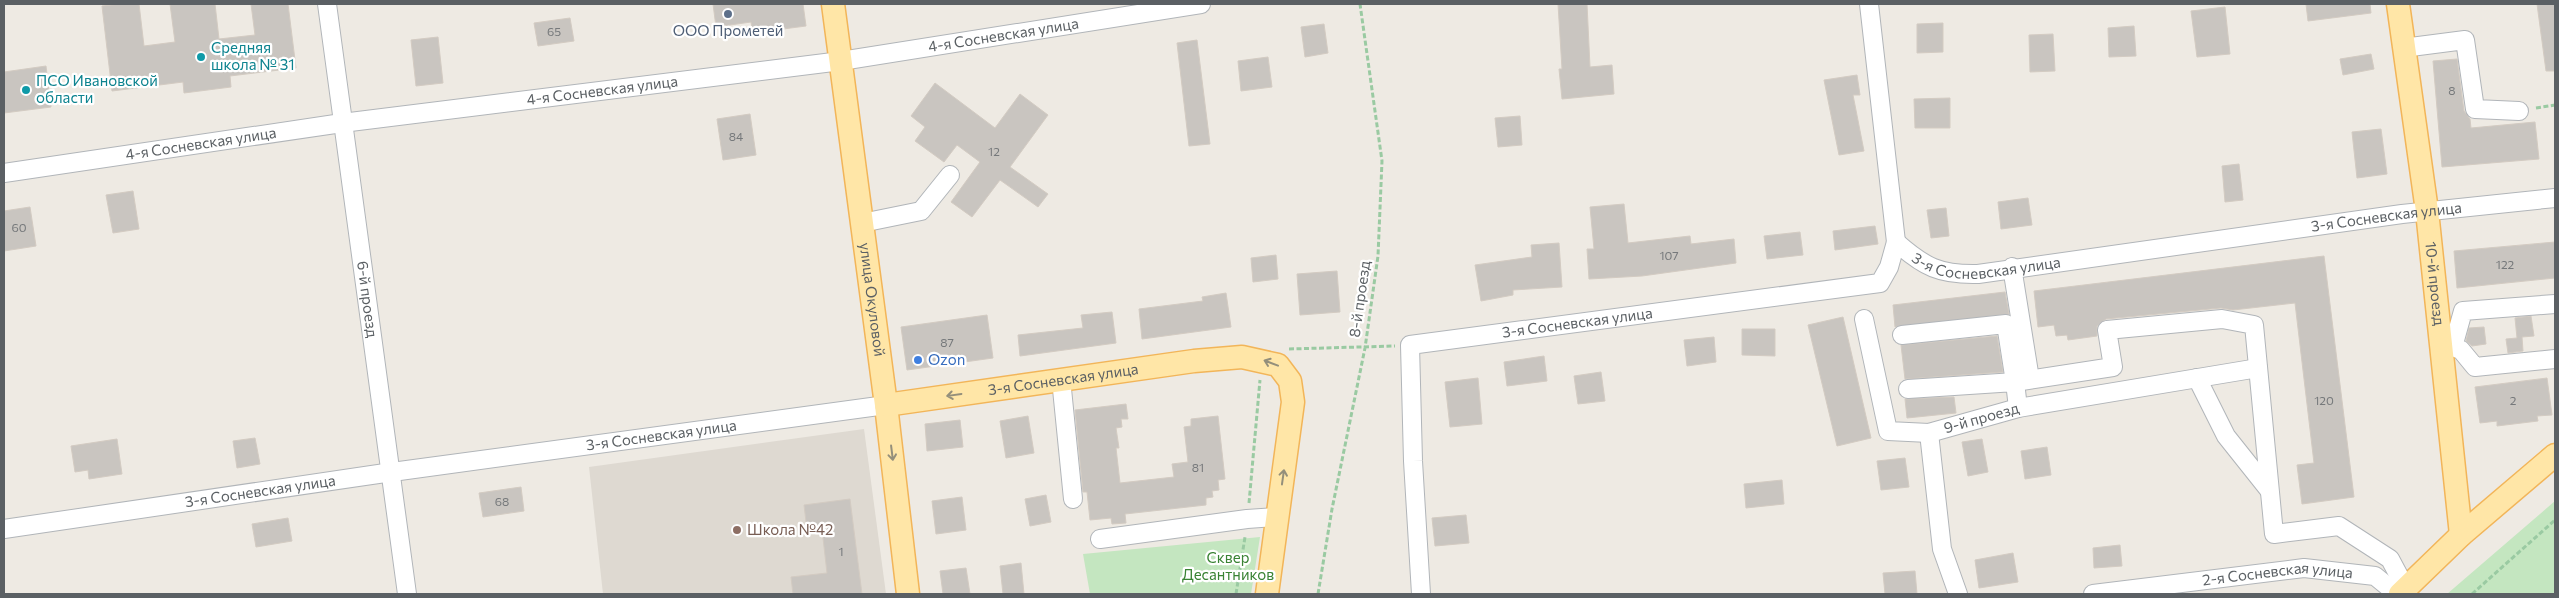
<svg xmlns="http://www.w3.org/2000/svg" width="2559" height="598" viewBox="0 0 2559 598" font-family="Commissioner,sans-serif">
	<style>
		.education { fill: #ded9d1 }
		.green { fill: #c4e6c0 }
		.building { fill: #c9c5c0; stroke: #d3cbc2 }
		.lines { fill: none; stroke-linecap: round; stroke-linejoin: round }
		.minor-casing { stroke: #b1b5b9; stroke-width: 20 }
		.major-casing { stroke: #f2b559; stroke-width: 25 }
		.path { stroke: #9acaa2; stroke-width: 3; stroke-dasharray: 5 2.5; stroke-linecap: butt }
		.minor { stroke: #fff; stroke-width: 18 }
		.major { stroke: #ffe6a7; stroke-width: 22 }
		.oneway { stroke: #948f7b }
		.service-dot { fill: #5c6f8a; stroke: #fff; stroke-width: 2 }
		.culture-dot { fill: #0f9aa8; stroke: #fff; stroke-width: 2 }
		.shop-dot { fill: #3f7fe0; stroke: #fff; stroke-width: 2 }
		.education-dot { fill: #8d6e63; stroke: #fff; stroke-width: 2 }
		.labels { text-anchor: middle; stroke-width: 4.5; stroke-linejoin: round; paint-order: stroke }
		.number-label { font-size: 12px; fill: #76797b }
		.service-label { font-size: 15px; fill: #4e5e75; stroke: #fff }
		.street-label { font-size: 15px; fill: #5b6064; stroke: #fff }
		.culture-label { font-size: 15px; fill: #0d838f; stroke: #fff; text-anchor: start }
		.shop-label { font-size: 15px; fill: #366cbe; stroke: #fff; text-anchor: start }
		.education-label { font-size: 15px; fill: #785e54; stroke: #fff; text-anchor: start }
		.park-label { font-size: 15px; fill: #3a8334; stroke: #fff }
	</style>
	<rect width="100%" height="100%" fill="#eeeae3"/>
	<path class="education" d="M864,429L886,594H603L589,467Z"/>
	<path class="green" d="M2555,501V594H2447Z
		M1260,537L1251,594H1090L1083,554Z"/>
	<path class="building" d="M120,4H139L144,46L175,42L170,4H215L219,39L255,35L251,4H288L296,68L230,76L231,87L184,93L183,82L112,91L102,6Z
		M713,4H803L806,26L753,33L751,22L716,27Z
		M1558,4H1587L1590,67L1612,65L1614,94L1562,99L1559,69H1562Z
		M2306,4H2370L2371,13L2308,21Z
		M2537,4H2555V71H2546Z
		M2225,7L2230,54L2197,57L2191,11Z
		M570,18L574,41L538,46L534,23Z
		M1943,23V52L1917,53V24Z
		M1324,24L1328,53L1305,57L1301,27Z
		M2134,26L2136,56L2109,57L2108,28Z
		M2053,34L2055,71L2030,72L2029,35Z
		M438,37L443,83L416,86L411,40Z
		M1197,40L1210,144L1189,146L1177,43Z
		M2371,54L2374,69L2343,75L2340,59Z
		M1268,57L1272,87L1241,91L1238,61Z
		M2457,59L2464,111L2470,119L2471,128L2535,122L2539,159L2442,167L2433,61Z
		M46,66L51,107L4,113V72Z
		M1857,75L1860,95H1853L1864,151L1839,155L1824,80Z
		M935,83L995,128L1020,94L1048,115L1010,167L1048,194L1038,207L1000,180L972,217L951,202L980,162L957,145L944,162L915,141L925,127L911,116Z
		M1950,98V128H1915L1914,99Z
		M750,114L756,155L723,160L717,119Z
		M1520,116L1522,145L1498,147L1495,118Z
		M2381,129L2387,174L2357,178L2352,132Z
		M2239,164L2243,200L2225,202L2222,166Z
		M133,191L139,229L113,233L106,195Z
		M2028,198L2032,225L2001,229L1998,202Z
		M1624,204L1628,243L1690,236L1691,244L1734,239L1736,263L1642,276L1589,279L1587,249H1594L1590,207Z
		M30,207L36,246L4,251V211Z
		M1946,208L1949,236L1931,238L1927,210Z
		M1875,226L1878,244L1835,250L1833,231Z
		M1800,232L1803,255L1767,259L1764,236Z
		M2555,242V278L2457,288L2454,251Z
		M1559,243L1562,287L1513,290V295L1481,301L1475,265L1532,257L1531,245Z
		M1276,255L1278,279L1253,282L1251,258Z
		M2324,256L2354,497L2302,504L2297,465L2314,463L2295,303L2233,310L2221,308L2106,319L2097,326V336L2068,340L2067,335L2056,336L2054,325L2038,327L2034,291Z
		M1337,271L1340,312L1300,315L1297,274Z
		M2005,292L2009,314L1895,327L1893,305Z
		M1226,293L1231,327L1142,339L1139,309L1203,301L1202,297Z
		M1112,312L1116,343L1020,356L1018,335L1083,328L1081,315Z
		M987,315L993,358L907,370L901,327Z
		M2531,316L2534,336L2522,337L2523,351L2508,353L2506,339L2517,338L2515,318Z
		M1843,317L1871,438L1837,446L1808,325Z
		M2484,327L2486,344L2472,346L2466,341L2469,328Z
		M1742,329H1775V356L1742,355Z
		M1997,336L2003,372L1905,379L1901,345Z
		M1714,337L1716,362L1687,366L1684,340Z
		M1544,356L1547,381L1507,386L1504,362Z
		M1601,372L1605,401L1578,404L1574,376Z
		M1478,378L1482,424L1450,427L1445,382Z
		M2547,378L2552,415L2537,416L2538,421L2497,426V421L2480,423L2475,387Z
		M1954,397L1956,413L1907,418L1905,399Z
		M1126,404L1128,419H1121L1122,427L1116,428L1119,448H1116L1120,483L1174,477L1172,464L1188,462L1184,427L1191,426V419L1218,416L1225,479L1218,480L1219,490L1212,491L1213,497L1206,498V505L1125,514L1126,523L1112,524L1111,518L1090,520L1087,492H1083L1075,410Z
		M1028,416L1034,453L1006,458L1000,421Z
		M960,420L963,447L927,451L925,424Z
		M255,438L260,464L237,468L233,441Z
		M117,439L122,474L89,479L88,470L75,472L71,446Z
		M1982,439L1988,472L1968,476L1962,442Z
		M2047,447L2051,475L2025,479L2021,451Z
		M1905,458L1909,487L1881,490L1877,461Z
		M1782,480L1784,504L1746,508L1744,484Z
		M521,487L524,511L483,517L479,493Z
		M1046,495L1051,522L1030,526L1025,499Z
		M962,497L966,530L936,534L932,501Z
		M850,499L862,594H793L791,577L827,573L822,529L807,530L804,505Z
		M1466,515L1469,543L1435,546L1432,518Z
		M288,518L292,541L256,547L252,524Z
		M2120,545L2122,566L2094,568L2093,548Z
		M2013,553L2018,582L1979,588L1975,560Z
		M1021,563L1024,594H1003L1000,566Z
		M966,568L970,594H943L940,571Z
		M1915,571L1917,594H1885L1883,573Z"/>
	<g class="lines">
		<defs>
			<g id="minor">
				<path id="s1" d="M327,4L407,594"/>
				<path d="M1869,4L1896,242"/>
				<path d="M2403,48L2465,40L2475,109L2519,111"/>
				<path id="s2" d="M4,173L342,123L841,61L1201,4"/>
				<path d="M862,223L921,211L950,175"/>
				<path d="M2012,267L2030,379"/>
				<path id="s3" d="M1864,319L1888,431L1929,433L2018,408L2258,368"/>
				<path d="M1902,335L2006,324L2015,382L2113,367L2107,330L2222,319L2254,325L2274,534L2339,526L2390,559L2406,589"/>
				<path d="M2443,343L2461,350L2475,367L2555,359"/>
				<path d="M2453,347L2463,311L2555,304"/>
				<path d="M2197,378L2226,436L2269,490"/>
				<path d="M1061,379L1073,499"/>
				<path d="M1908,389L2015,382L2018,408"/>
				<path d="M1929,433L1942,549L1958,594"/>
				<path id="s4" d="M4,529L392,472L886,405"/>
				<path d="M1100,539L1247,519L1277,517"/>
				<path id="s5" d="M1421,594L1413,461L1410,345L1880,283L1889,267L1896,242C1924,267 1940,275 1978,274L2402,214L2555,198"/>
				<path id="s6" d="M2093,594L2304,568L2375,576L2397,594"/>
			</g>
			<g id="major">
				<path id="s7" d="M833,4L886,405L908,594"/>
				<path id="s8" d="M2398,4L2427,211L2461,535"/>
				<path id="s9" d="M886,405L1194,361L1242,357L1278,365L1290,381L1293,402L1267,594"/>
				<path d="M2400,594L2461,535L2555,455"/>
			</g>
		</defs>
		<use href="#minor" class="minor-casing"/>
		<use href="#major" class="major-casing"/>
		<path class="path" d="M2536,108L2555,105
			M1289,349L1395,346
			M1249,503L1260,380
			M1236,594L1245,537
			M1318,594L1332,509L1365,348L1378,256L1382,161L1360,4
			M2472,594L2555,520"/>
		<use href="#minor" class="minor"/>
		<use href="#major" class="major"/>
	</g>
	<defs><path id="oneway-shaft" d="M-6 0H5M1.5-3L5.5 0L1.5 3" fill="none" stroke-width="1.6" stroke-linecap="round" stroke-linejoin="round" transform="scale(1.25)"/></defs>
	<g class="oneway">
		<use href="#oneway-shaft" transform="translate(1271 363) rotate(-159)"/>
		<use href="#oneway-shaft" transform="translate(954 395) rotate(172)"/>
		<use href="#oneway-shaft" transform="translate(892 453) rotate(83)"/>
		<use href="#oneway-shaft" transform="translate(1283 477) rotate(-82)"/>
	</g>
	<circle class="service-dot" cx="728" cy="14" r="5"/>
	<g class="culture-dot">
		<circle cx="201" cy="57" r="5"/>
		<circle cx="26" cy="90" r="5"/>
	</g>
	<circle class="shop-dot" cx="918" cy="360" r="5"/>
	<circle class="education-dot" cx="737" cy="530" r="5"/>
	<g class="labels">
		<g class="number-label">
			<text x="554" y="36">65</text>
			<text x="2452" y="95">8</text>
			<text x="736" y="141">84</text>
			<text x="994" y="156">12</text>
			<text x="19" y="232">60</text>
			<text x="1669" y="260">107</text>
			<text x="2505" y="269">122</text>
			<text x="947" y="347">87</text>
			<text x="2324" y="405">120</text>
			<text x="2513" y="405">2</text>
			<text x="1198" y="472">81</text>
			<text x="502" y="506">68</text>
			<text x="841" y="556">1</text>
		</g>
		<g class="service-label">
			<text x="728" y="36">ООО Прометей</text>
		</g>
		<g class="street-label">
			<text dy="5" stroke="none"><textPath href="#s2" startOffset="1009">4-я Сосневская улица</textPath></text>
			<text dy="5" stroke="none"><textPath href="#s2" startOffset="604">4-я Сосневская улица</textPath></text>
			<text dy="5" stroke="none"><textPath href="#s2" startOffset="199">4-я Сосневская улица</textPath></text>
			<text dy="5" stroke="none"><textPath href="#s5" startOffset="1271">3-я Сосневская улица</textPath></text>
			<text dy="5" stroke="none"><textPath href="#s5" startOffset="866">3-я Сосневская улица</textPath></text>
			<text dy="5" stroke="none"><textPath href="#s8" startOffset="282">10-й проезд</textPath></text>
			<text dy="5" stroke="none"><textPath href="#s1" startOffset="298">6-й проезд</textPath></text>
			<text dy="5" stroke="none"><textPath href="#s7" startOffset="298">улица Окуловой</textPath></text>
			<text transform="translate(1360 299) rotate(-82)" y="5">8-й проезд</text>
			<text dy="5" stroke="none"><textPath href="#s5" startOffset="418">3-я Сосневская улица</textPath></text>
			<text dy="5" stroke="none"><textPath href="#s9" startOffset="179">3-я Сосневская улица</textPath></text>
			<text dy="5" stroke="none"><textPath href="#s3" startOffset="210">9-й проезд</textPath></text>
			<text dy="5" stroke="none"><textPath href="#s4" startOffset="664">3-я Сосневская улица</textPath></text>
			<text dy="5" stroke="none"><textPath href="#s4" startOffset="259">3-я Сосневская улица</textPath></text>
			<text dy="5" stroke="none"><textPath href="#s6" startOffset="186">2-я Сосневская улица</textPath></text>
		</g>
		<g class="culture-label">
			<text x="211" y="53">Средняя<tspan x="211" dy="17">школа № 31</tspan></text>
			<text x="36" y="86">ПСО Ивановской<tspan x="36" dy="17">области</tspan></text>
		</g>
		<g class="shop-label">
			<text x="928" y="365">Ozon</text>
		</g>
		<g class="education-label">
			<text x="747" y="535">Школа №42</text>
		</g>
		<g class="park-label">
			<text x="1228" y="563">Сквер<tspan x="1228" dy="17">Десантников</tspan></text>
		</g>
	</g>
	<rect width="2559" height="598" fill="none" stroke="#5b6064" stroke-width="10"/>
</svg>
